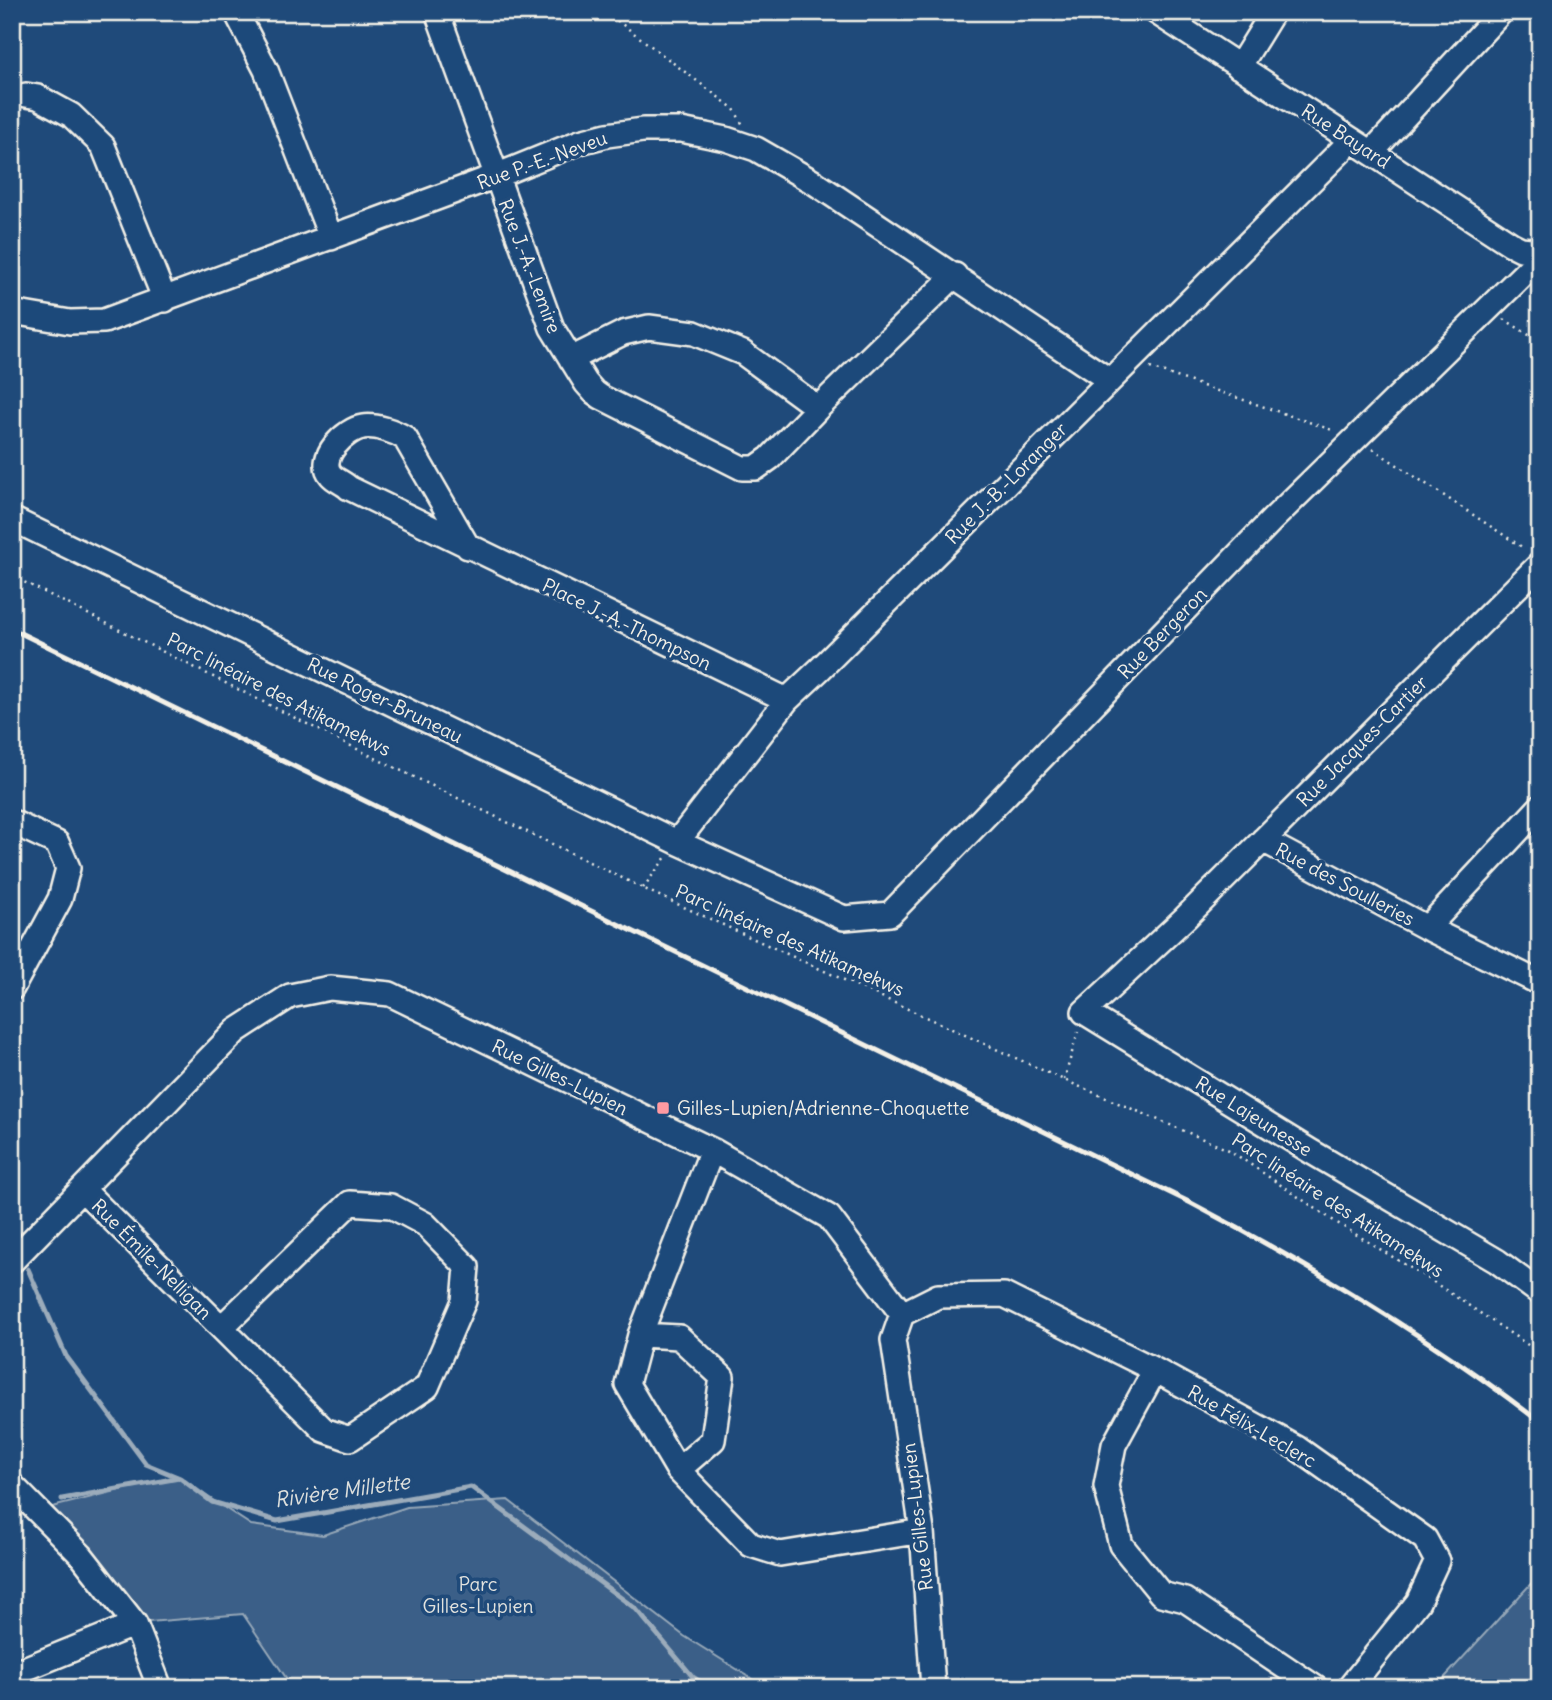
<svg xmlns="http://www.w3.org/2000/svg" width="1552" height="1700" viewBox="0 0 1552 1700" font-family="Delius,sans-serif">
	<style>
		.green { fill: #3a5f88; stroke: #97a8b8; stroke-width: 2 }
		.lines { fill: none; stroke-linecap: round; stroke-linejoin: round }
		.stream { stroke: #9cacbb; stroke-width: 5 }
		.minor-casing { stroke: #f4f1e8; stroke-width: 28 }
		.path { stroke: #f4f1e8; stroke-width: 2.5; stroke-dasharray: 2 5; stroke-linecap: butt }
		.minor { stroke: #1f4a7a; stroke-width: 23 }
		.rail { stroke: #f4f1e8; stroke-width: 5 }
		.poi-dot { fill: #ff9aa2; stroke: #1f4a7a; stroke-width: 2.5 }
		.labels { text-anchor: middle; stroke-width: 7; stroke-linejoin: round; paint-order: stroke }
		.street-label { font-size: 19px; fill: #f4f1e8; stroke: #1f4a7a }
		.poi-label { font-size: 19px; fill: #f4f1e8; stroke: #1f4a7a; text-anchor: start }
		.park-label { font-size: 19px; fill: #e1e2de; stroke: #1f4a7a }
		.water-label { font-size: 21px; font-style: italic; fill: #dee0dd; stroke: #1f4a7a }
	</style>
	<rect width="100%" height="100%" fill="#1f4a7a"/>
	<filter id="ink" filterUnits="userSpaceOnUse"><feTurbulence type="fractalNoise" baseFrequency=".0143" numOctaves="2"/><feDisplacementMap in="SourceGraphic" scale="14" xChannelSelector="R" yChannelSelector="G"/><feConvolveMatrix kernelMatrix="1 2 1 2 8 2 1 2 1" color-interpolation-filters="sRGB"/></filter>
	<g filter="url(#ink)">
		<path class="green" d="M176,1476L251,1525L323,1535L407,1507L508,1500L684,1636L767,1688H293L243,1614L137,1623L40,1510Z
			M1537,1577L1540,1578V1688H1435Z"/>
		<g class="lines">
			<path class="stream" d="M28,1269L66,1356L146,1464L180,1478L212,1502L277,1521L471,1487L636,1609L693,1677L710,1688
				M62,1499L179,1478"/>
			<defs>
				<path id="minor" d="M236,12L266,70L331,238
					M437,12L552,328L586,383L594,392L601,397L742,468H756L770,458L818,408L955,275
					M1156,12L1511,244L1521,249L1540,251
					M1239,67L1273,12
					M26,95L38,97L71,115L103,146L165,300
					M1372,152L1501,12
					M12,312L70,322L104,321L496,176L580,142L607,135L643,130H681L726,139L756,149L815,183L1109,380
					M571,359L623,333L649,327L694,333L743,353L818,408
					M12,519L677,842L844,918L890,914L1272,520L1540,258
					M468,547L405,438C394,431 376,425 363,427C346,429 316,458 331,475C335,480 344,483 349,488L787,700
					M1540,564L1185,918L1084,1012L1310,1151L1497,1261L1540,1293
					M12,822L57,843L68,868L60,899L12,988
					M1263,840L1427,928L1540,983
					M677,842L787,700L820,669L1352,140
					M1427,928L1540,807
					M712,1150L640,1335L627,1384L678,1470L751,1545L780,1554L922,1531
					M83,1190L324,1430L350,1439L427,1387L464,1301L467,1267L425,1224L391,1206L350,1203L222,1327
					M12,1261L236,1031L290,996L330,988L390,994L712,1150L829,1217L902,1314
					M902,1314L938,1296L1004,1295L1155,1370L1297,1448L1425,1539L1437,1561L1418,1602L1349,1688
					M902,1314L893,1340L922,1531L933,1688
					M640,1335L679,1337L722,1377L713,1440L678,1470
					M1155,1370L1114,1445L1106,1486L1121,1545L1161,1594L1185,1600L1316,1688
					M12,1485L81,1555L135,1624L160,1688
					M12,1674L135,1624"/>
			</defs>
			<use href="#minor" class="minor-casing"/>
			<path class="path" d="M606,12L734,109L743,125
				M1504,319L1540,342
				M1150,368L1335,431
				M1373,449L1525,549
				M12,576L373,757L653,893L1064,1080L1229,1150L1334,1221L1432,1281L1540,1353
				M643,888L666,857
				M1064,1080L1078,1032"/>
			<use href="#minor" class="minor"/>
			<path class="rail" d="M12,629L1191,1203C1313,1267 1430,1337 1540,1422"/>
		</g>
	</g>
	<rect class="poi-dot" x="656" y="1101" width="14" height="14" rx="3.5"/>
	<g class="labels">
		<g class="street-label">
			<text transform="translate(1346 136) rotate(33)" y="7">Rue Bayard</text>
			<text transform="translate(542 160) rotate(-20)" y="7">Rue P.-E.-Neveu</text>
			<text transform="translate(530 266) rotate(69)" y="7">Rue J.-A.-Lemire</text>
			<text transform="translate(1006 483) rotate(-45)" y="7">Rue J.-B.-Loranger</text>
			<text transform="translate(627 624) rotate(26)" y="7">Place J.-A.-Thompson</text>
			<text transform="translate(1162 633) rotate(-46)" y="7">Rue Bergeron</text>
			<text transform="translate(279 694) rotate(27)" y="7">Parc linéaire des Atikamekws</text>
			<text transform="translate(385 700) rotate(26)" y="7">Rue Roger-Bruneau</text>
			<text transform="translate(1362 741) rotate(-45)" y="7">Rue Jacques-Cartier</text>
			<text transform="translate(1345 884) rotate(28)" y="7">Rue des Soulleries</text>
			<text transform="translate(790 940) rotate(24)" y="7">Parc linéaire des Atikamekws</text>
			<text transform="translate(560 1077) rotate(26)" y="7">Rue Gilles-Lupien</text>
			<text transform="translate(1254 1116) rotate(32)" y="7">Rue Lajeunesse</text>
			<text transform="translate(1338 1205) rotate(33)" y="7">Parc linéaire des Atikamekws</text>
			<text transform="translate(152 1259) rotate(45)" y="7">Rue Émile-Nelligan</text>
			<text transform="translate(1252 1426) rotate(30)" y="7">Rue Félix-Leclerc</text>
			<text transform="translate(917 1517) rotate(-97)" y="7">Rue Gilles-Lupien</text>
		</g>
		<g class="poi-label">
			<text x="677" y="1115">Gilles-Lupien/Adrienne-Choquette</text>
		</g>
		<g class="park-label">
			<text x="478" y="1591">Parc<tspan x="478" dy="22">Gilles-Lupien</tspan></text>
		</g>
		<g class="water-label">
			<text transform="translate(342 1491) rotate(-8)" y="7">Rivière Millette</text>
		</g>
	</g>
	<rect width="1552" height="1700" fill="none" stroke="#1f4a7a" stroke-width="42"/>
	<rect x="21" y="21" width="1510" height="1658" fill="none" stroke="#f4f1e8" stroke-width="2.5" filter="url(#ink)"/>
</svg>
